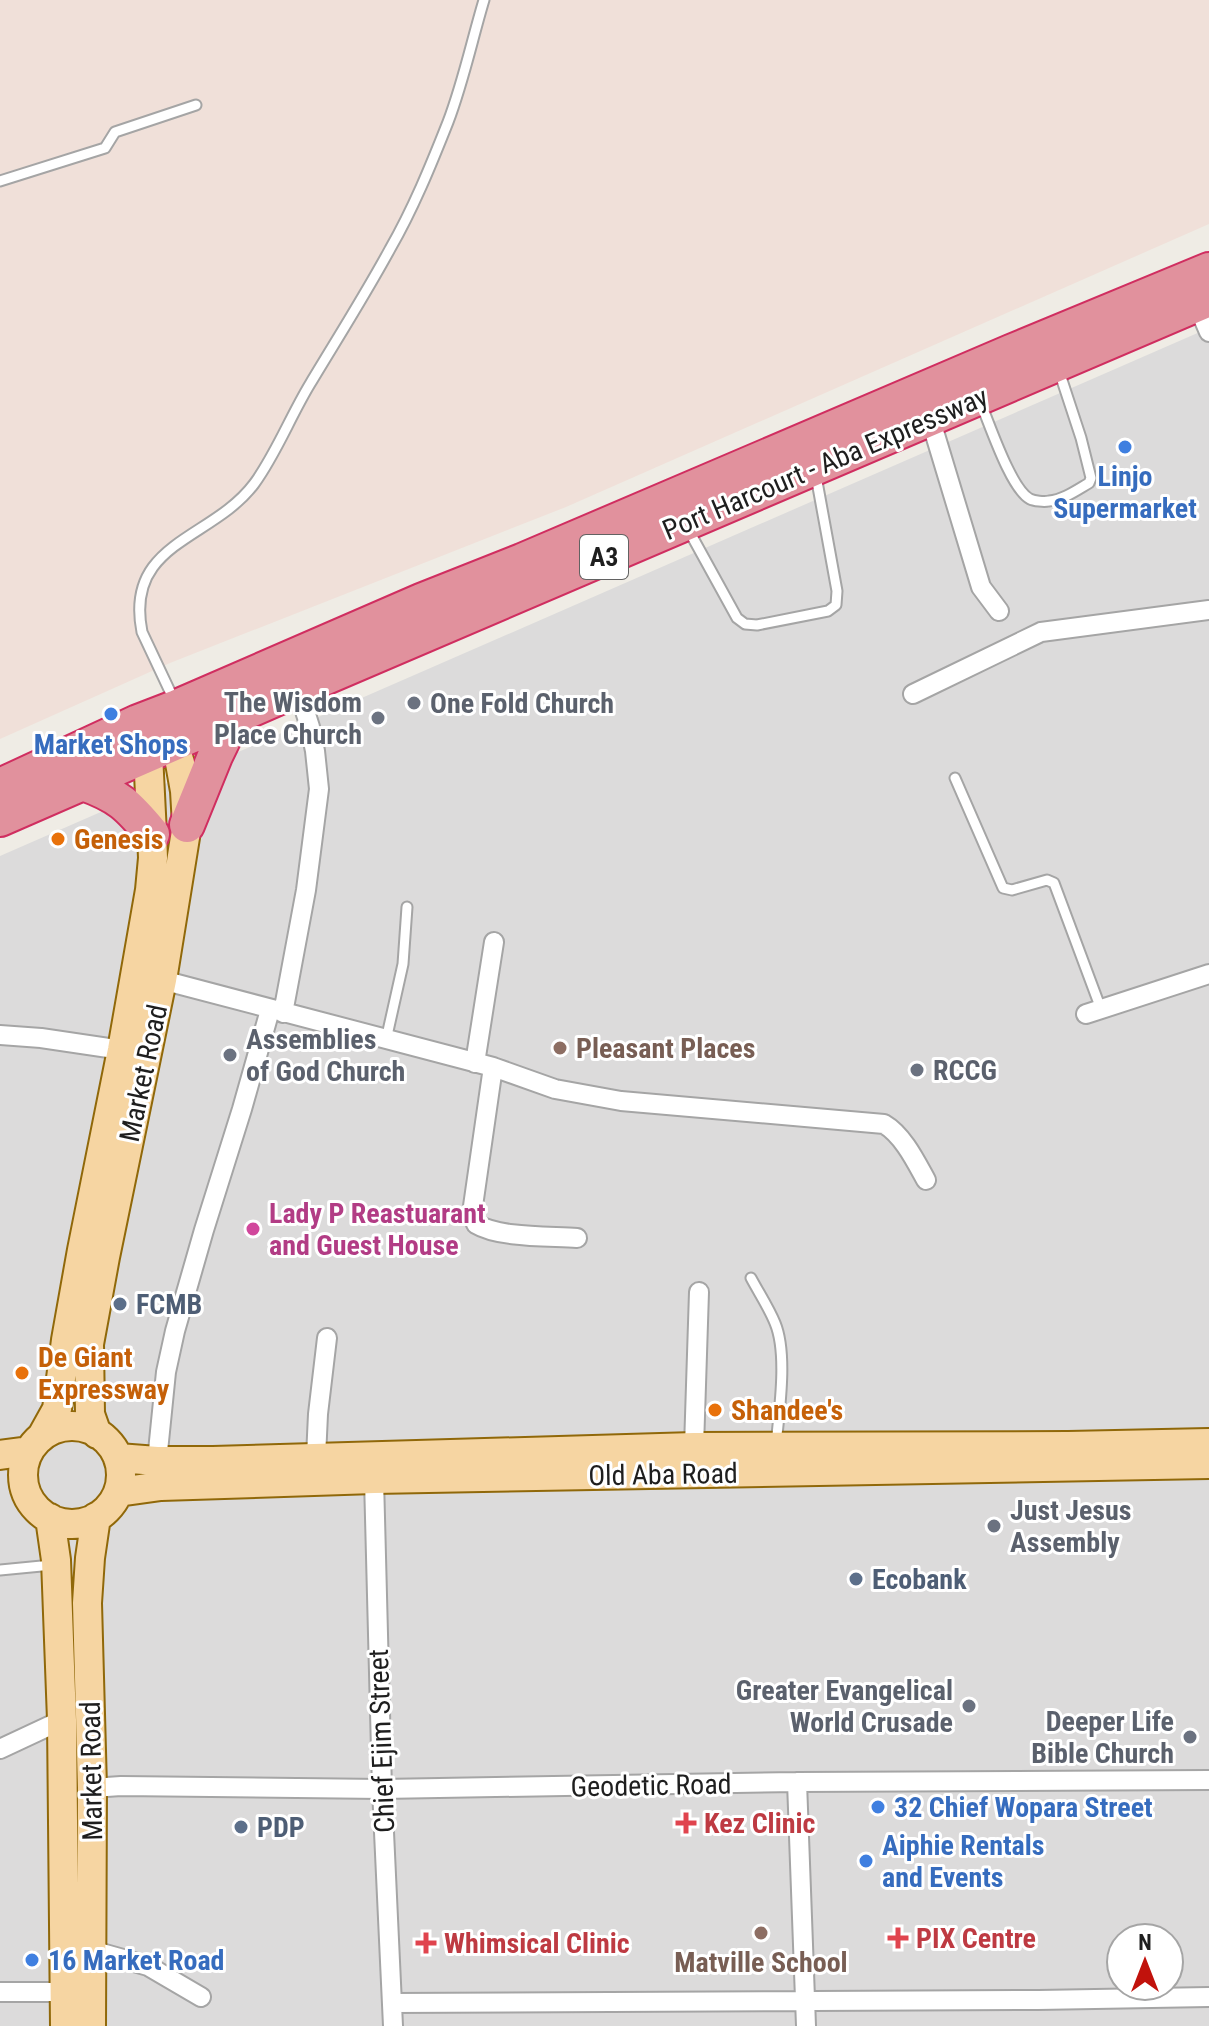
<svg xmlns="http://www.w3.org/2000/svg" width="1209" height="2026" viewBox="0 0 1209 2026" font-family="'Roboto Condensed',sans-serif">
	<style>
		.residential { fill: #dcdbdb; fill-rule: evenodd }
		.military { fill: #f0e0d9 }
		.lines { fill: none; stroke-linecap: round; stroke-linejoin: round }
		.lane-casing { stroke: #a5a5a5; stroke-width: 13 }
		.street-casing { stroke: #a5a5a5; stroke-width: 22 }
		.primary-casing { stroke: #906809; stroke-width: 32 }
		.highway-casing { stroke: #d02e60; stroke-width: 38 }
		.lane { stroke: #fff; stroke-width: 9 }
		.street { stroke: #fff; stroke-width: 18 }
		.primary { stroke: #f6d5a2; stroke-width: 28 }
		.highway { stroke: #e1919d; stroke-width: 34 }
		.shop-dot { fill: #3f7fe0; stroke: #fff; stroke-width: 3 }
		.worship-dot { fill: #6b7280; stroke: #fff; stroke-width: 3 }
		.food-dot { fill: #e8710a; stroke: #fff; stroke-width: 3 }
		.education-dot { fill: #8d6e63; stroke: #fff; stroke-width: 3 }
		.hotel-dot { fill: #d1479c; stroke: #fff; stroke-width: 3 }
		.service-dot { fill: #5c6f8a; stroke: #fff; stroke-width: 3 }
		.health-dot { fill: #e0444e; stroke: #fff; stroke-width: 3 }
		.labels { text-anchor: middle; stroke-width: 6; stroke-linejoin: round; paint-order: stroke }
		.shield { fill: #fff; stroke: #626262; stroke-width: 2 }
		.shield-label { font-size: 26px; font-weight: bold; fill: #1e1e1e }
		.street-label { font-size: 28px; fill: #1e1e1e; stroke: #fff }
		.shop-label { font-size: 28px; font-weight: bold; fill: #366cbe; stroke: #fff; text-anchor: start }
		.worship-label { font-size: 28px; font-weight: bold; fill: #5b616d; stroke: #fff; text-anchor: start }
		.food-label { font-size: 28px; font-weight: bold; fill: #c56008; stroke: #fff; text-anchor: start }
		.education-label { font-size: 28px; font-weight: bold; fill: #785e54; stroke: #fff; text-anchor: start }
		.hotel-label { font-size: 28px; font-weight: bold; fill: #b23c85; stroke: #fff; text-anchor: start }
		.service-label { font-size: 28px; font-weight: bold; fill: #4e5e75; stroke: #fff; text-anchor: start }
		.health-label { font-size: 28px; font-weight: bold; fill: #be3a42; stroke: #fff; text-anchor: start }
	</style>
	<rect width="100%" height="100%" fill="#efece5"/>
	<path class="residential" d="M1209,328V2026H0V856ZM1121,1938H1169V1986H1121Z"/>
	<path class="military" d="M0,0H1209V224L566,507L170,663L0,739Z"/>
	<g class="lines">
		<defs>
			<path id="lane" d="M0,181L105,148L115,132L196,105
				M981,404C990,425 1011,489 1030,499C1034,501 1044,502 1049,501C1063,500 1077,490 1089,483L1091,478L1081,438L1059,371
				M688,529L737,618L745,624L757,625L828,611L836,605L837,591L816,476
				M174,700L142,632C124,542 212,540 254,484C276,454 290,417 310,384C337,339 365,295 390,249C413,209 431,165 448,122C463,83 472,40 484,0
				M955,778L1003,888L1012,890L1047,880L1054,883L1101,1009
				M386,1040L403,964L407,907
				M751,1278C759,1293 769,1308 775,1323C788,1354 779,1412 776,1445
				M0,1570L52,1565"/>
			<path id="street" d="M1197,304L1209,332
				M930,418L981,587L999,611
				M913,694L1041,632L1209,610
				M162,980L493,1067L555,1089L621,1101L884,1124C903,1135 916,1162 926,1180
				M283,1013L306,890L319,789L315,751L310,727L298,689
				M1086,1014L1209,974
				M0,1035L41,1038L122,1050
				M475,1063L494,942
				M493,1067L472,1213L476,1224C499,1238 549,1236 577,1238
				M694,1447L699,1292
				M316,1457L318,1414L327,1338
				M157,1461L166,1372L175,1331L204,1230L242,1109L270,1010
				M374,1479L382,1789L393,2026
				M0,1749L62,1720
				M797,1782L806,2026
				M92,1788L121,1786L382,1789L797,1782L1209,1780
				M91,1950L148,1966L201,1997
				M0,1992H65
				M392,2003L1038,2000L1209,1997"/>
			<path id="primary" d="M23 1475a49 49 0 1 1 98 0a49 49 0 1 1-98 0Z
				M97,1434L90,1414L89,1344L105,1257L162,980L187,825L185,791L180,763L167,723
				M42,1436L57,1409L66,1340L82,1250L122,1050L150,890L153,858L152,834L148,754L142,734
				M0,1455L29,1451
				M118,1458L157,1461H213L694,1447L1068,1446L1209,1443
				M118,1492L161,1486L374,1479L1209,1464
				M50,1518L56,1560L62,1720L65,2026
				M91,2026L92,1788L87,1603L90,1558L96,1517"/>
			<path id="highway" d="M83,783C119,796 128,805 152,834
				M0,786L138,722L177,707L421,601L522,561L1011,352L1209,270
				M0,819L298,689L1209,299
				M187,825L215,756L234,717"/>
		</defs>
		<use href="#lane" class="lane-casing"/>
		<use href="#street" class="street-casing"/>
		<use href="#primary" class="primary-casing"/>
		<use href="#highway" class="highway-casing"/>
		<use href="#lane" class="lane"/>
		<use href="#street" class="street"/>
		<use href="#primary" class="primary"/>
		<use href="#highway" class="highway"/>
	</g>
	<g class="shop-dot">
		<circle cx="1125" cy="447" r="8"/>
		<circle cx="111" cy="714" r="8"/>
		<circle cx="878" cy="1807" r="8"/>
		<circle cx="866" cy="1861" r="8"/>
		<circle cx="32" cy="1960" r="8"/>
	</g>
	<g class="worship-dot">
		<circle cx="414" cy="703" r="8"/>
		<circle cx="378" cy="718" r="8"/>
		<circle cx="230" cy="1055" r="8"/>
		<circle cx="917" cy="1070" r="8"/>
		<circle cx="994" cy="1526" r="8"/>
		<circle cx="969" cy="1706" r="8"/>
		<circle cx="1190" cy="1737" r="8"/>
	</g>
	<g class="food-dot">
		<circle cx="58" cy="839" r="8"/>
		<circle cx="22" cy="1373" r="8"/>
		<circle cx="715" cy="1410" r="8"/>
	</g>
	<g class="education-dot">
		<circle cx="560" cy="1048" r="8"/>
		<circle cx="761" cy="1933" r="8"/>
	</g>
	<circle class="hotel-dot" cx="253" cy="1229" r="8"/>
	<g class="service-dot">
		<circle cx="120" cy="1304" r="8"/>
		<circle cx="856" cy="1579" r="8"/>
		<circle cx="241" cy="1827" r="8"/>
	</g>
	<g class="health-dot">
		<path d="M682 1811h8v8h8v8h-8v8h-8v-8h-8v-8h8z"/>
		<path d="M894 1926h8v8h8v8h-8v8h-8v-8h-8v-8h8z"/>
		<path d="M422 1931h8v8h8v8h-8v8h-8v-8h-8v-8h8z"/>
	</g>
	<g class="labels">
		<rect class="shield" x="580" y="535" width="48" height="44" rx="6"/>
		<g class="shield-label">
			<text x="604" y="566">A3</text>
		</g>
		<g class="street-label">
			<text transform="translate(825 463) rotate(-23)" y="10">Port Harcourt - Aba Expressway</text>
			<text transform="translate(143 1073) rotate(-78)" y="10">Market Road</text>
			<text transform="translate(663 1474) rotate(-1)" y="10">Old Aba Road</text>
			<text transform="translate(381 1741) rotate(-92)" y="10">Chief Ejim Street</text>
			<text transform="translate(91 1771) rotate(-91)" y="10">Market Road</text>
			<text transform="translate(651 1785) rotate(-1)" y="10">Geodetic Road</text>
		</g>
		<g class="shop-label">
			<text x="1125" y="486" text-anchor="middle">Linjo<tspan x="1125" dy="32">Supermarket</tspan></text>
			<text x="111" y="754" text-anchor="middle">Market Shops</text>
			<text x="894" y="1817">32 Chief Wopara Street</text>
			<text x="882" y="1855">Aiphie Rentals<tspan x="882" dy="32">and Events</tspan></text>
			<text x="48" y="1970">16 Market Road</text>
		</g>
		<g class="worship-label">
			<text x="362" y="712" text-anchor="end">The Wisdom<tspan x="362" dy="32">Place Church</tspan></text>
			<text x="430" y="713">One Fold Church</text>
			<text x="246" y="1049">Assemblies<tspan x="246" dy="32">of God Church</tspan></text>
			<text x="933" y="1080">RCCG</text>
			<text x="1010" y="1520">Just Jesus<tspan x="1010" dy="32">Assembly</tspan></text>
			<text x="953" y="1700" text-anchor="end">Greater Evangelical<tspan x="953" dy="32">World Crusade</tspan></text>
			<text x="1174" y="1731" text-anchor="end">Deeper Life<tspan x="1174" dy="32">Bible Church</tspan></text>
		</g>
		<g class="food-label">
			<text x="74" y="849">Genesis</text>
			<text x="38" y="1367">De Giant<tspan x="38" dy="32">Expressway</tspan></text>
			<text x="731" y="1420">Shandee's</text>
		</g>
		<g class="education-label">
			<text x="576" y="1058">Pleasant Places</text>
			<text x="761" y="1972" text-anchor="middle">Matville School</text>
		</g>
		<g class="hotel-label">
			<text x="269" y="1223">Lady P Reastuarant<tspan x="269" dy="32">and Guest House</tspan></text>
		</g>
		<g class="service-label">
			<text x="136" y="1314">FCMB</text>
			<text x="872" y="1589">Ecobank</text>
			<text x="257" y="1837">PDP</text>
		</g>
		<g class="health-label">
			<text x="704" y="1833">Kez Clinic</text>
			<text x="916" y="1948">PIX Centre</text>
			<text x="444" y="1953">Whimsical Clinic</text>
		</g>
	</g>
	<g transform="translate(1145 1962)"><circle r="38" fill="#ffffff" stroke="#a5a5a5" stroke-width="2"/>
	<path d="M0-6L14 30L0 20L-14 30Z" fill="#c1120c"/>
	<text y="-12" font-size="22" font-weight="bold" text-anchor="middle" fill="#1e1e1e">N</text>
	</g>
</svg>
